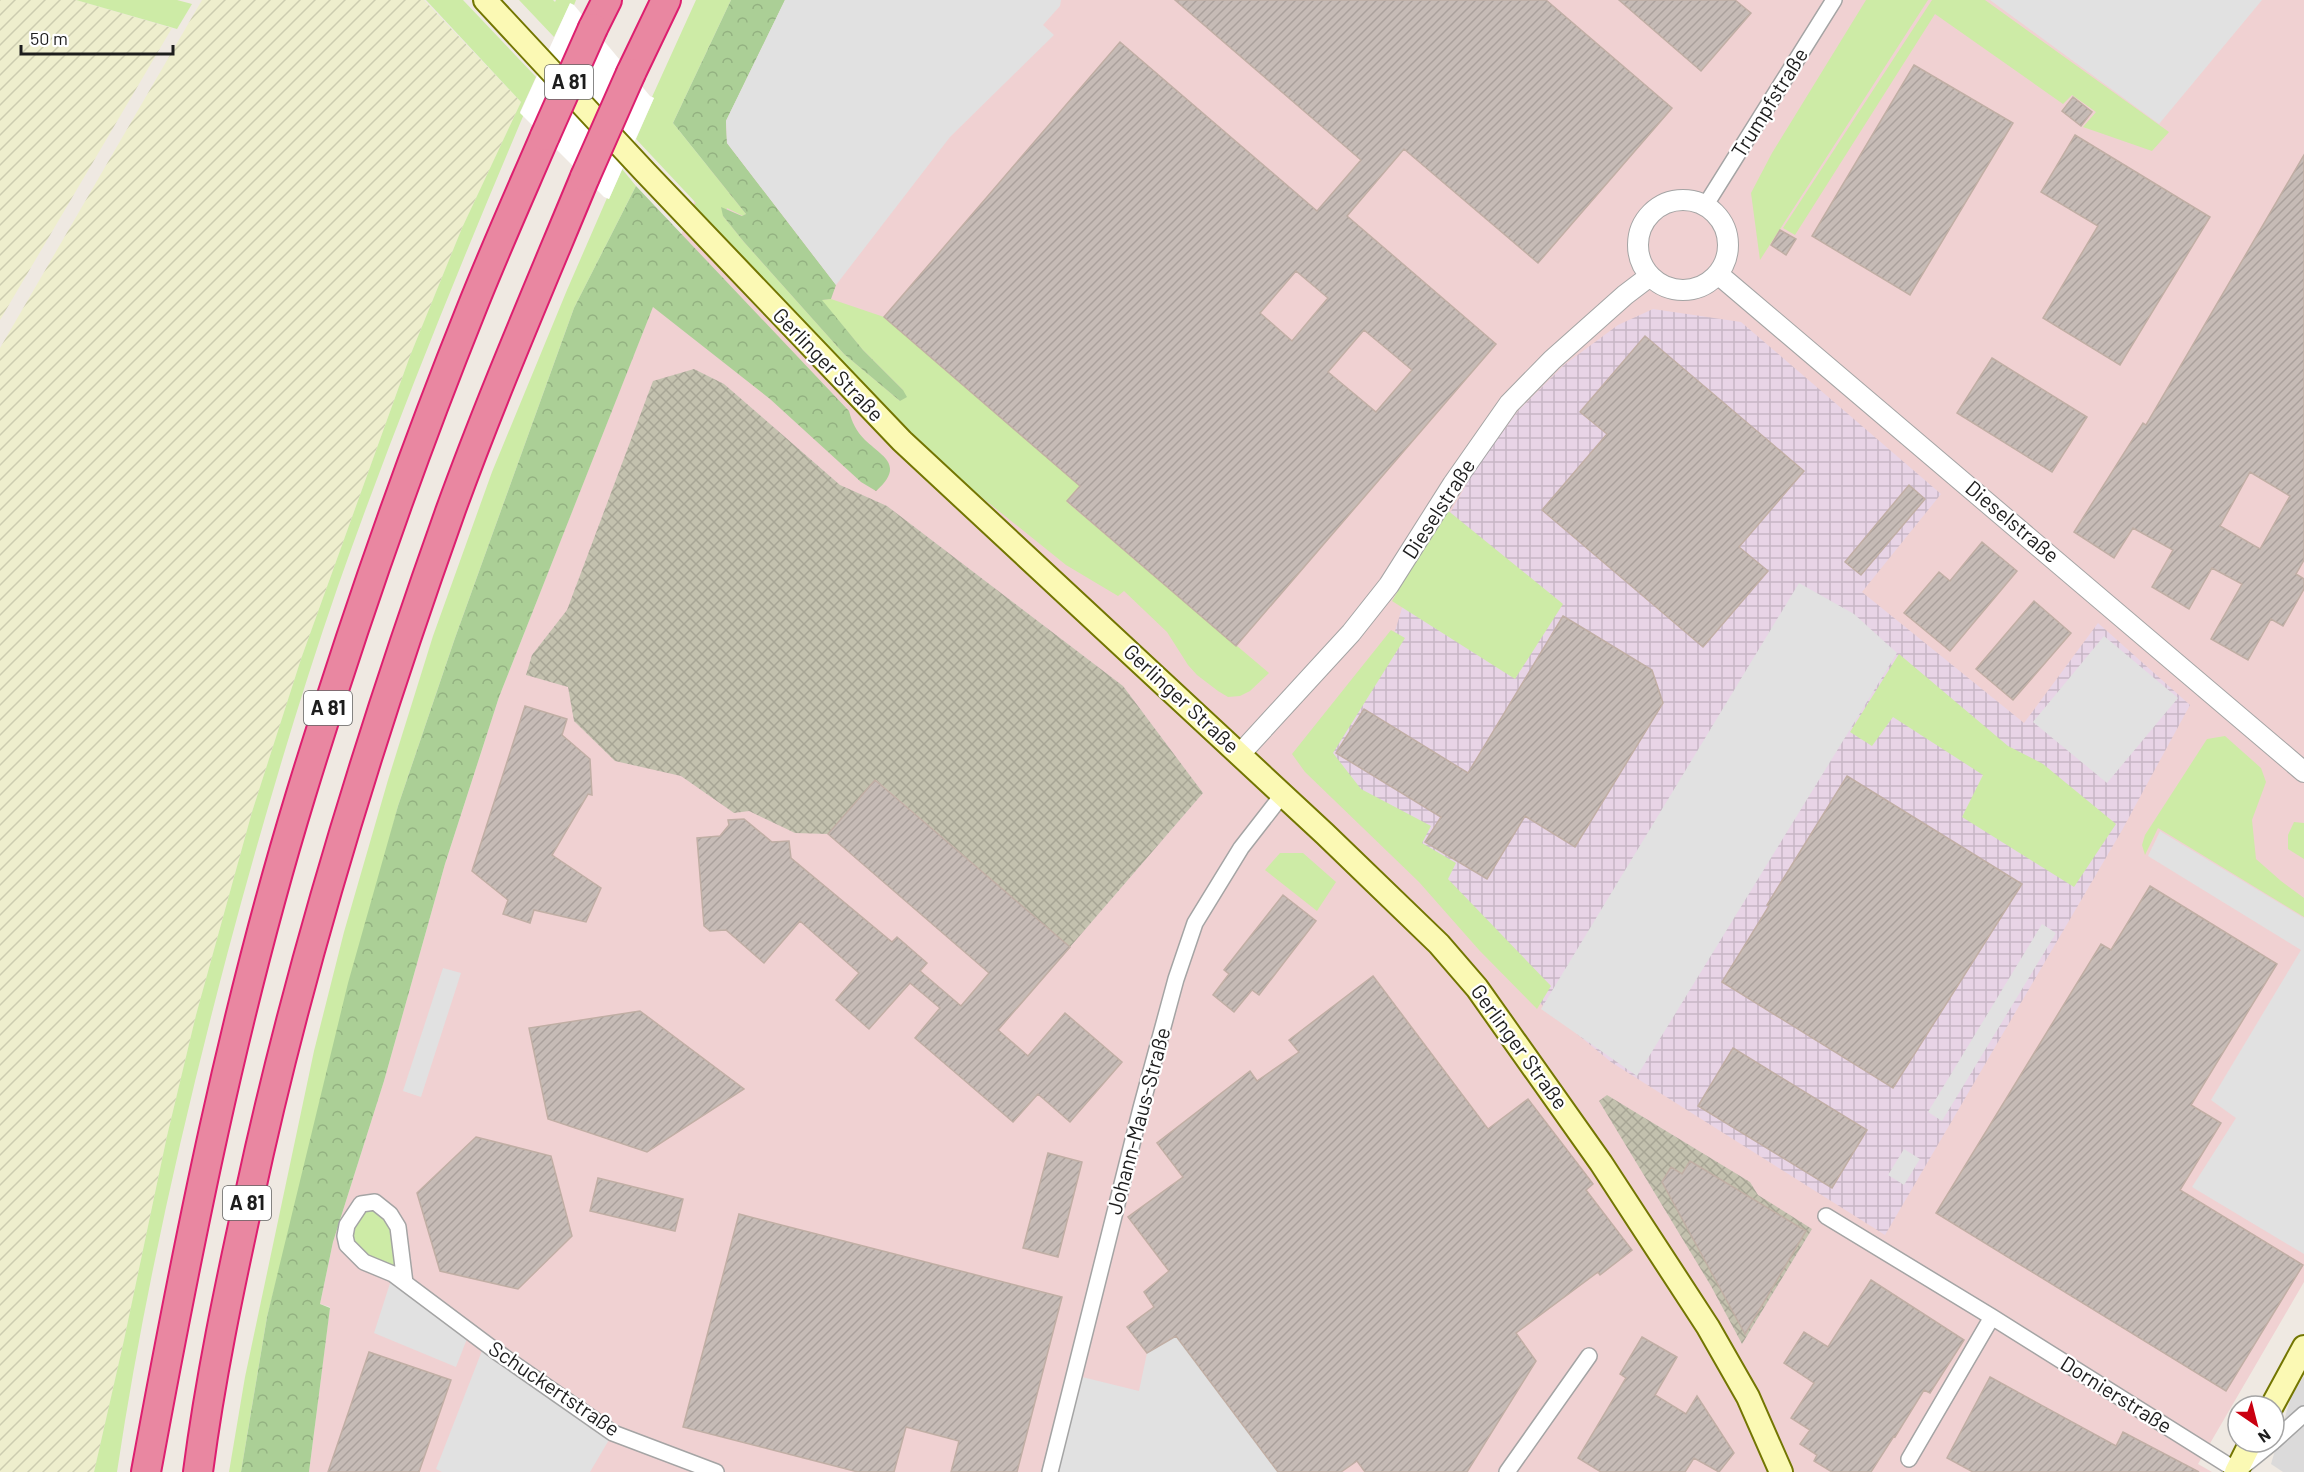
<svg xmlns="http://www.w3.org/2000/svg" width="2304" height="1472" viewBox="0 0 2304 1472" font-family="Barlow,sans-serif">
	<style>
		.residential { fill: #dbdada }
		.commercial { fill: #f0d1d2 }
		.industrial { fill: url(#industrial-grid) }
		.construction { fill: url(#construction-cross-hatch) }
		.farmland { fill: url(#farmland-furrows) }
		.grass { fill: #cdeba6 }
		.forest { fill: url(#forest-crowns) }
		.parking { fill: #e1e1e1 }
		.pier { fill: #fff }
		.building { fill: url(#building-hatch); stroke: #c0aea4; stroke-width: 1.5; fill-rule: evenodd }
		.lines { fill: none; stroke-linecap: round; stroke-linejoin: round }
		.minor-casing { stroke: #a4a4a4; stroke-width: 18 }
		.tertiary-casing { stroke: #a4a4a4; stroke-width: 22 }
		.secondary-casing { stroke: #737602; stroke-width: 26 }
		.motorway-casing { stroke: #dd1f6f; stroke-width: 32 }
		.minor { stroke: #fff; stroke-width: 15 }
		.tertiary { stroke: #fff; stroke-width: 20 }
		.secondary { stroke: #fbf9b4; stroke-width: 22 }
		.motorway { stroke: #e987a1; stroke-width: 28 }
		.motorway-bridge-casing { stroke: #dd1f6f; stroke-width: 32; stroke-linecap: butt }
		.motorway-bridge { stroke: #e987a1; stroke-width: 28 }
		.labels { text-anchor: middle; stroke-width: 4.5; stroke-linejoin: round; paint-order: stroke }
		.shield { fill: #fff; stroke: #616161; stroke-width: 1.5 }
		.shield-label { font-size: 20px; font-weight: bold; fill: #1d1d1d }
		.street-label { font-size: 21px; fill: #1d1d1d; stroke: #fff }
	</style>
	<defs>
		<pattern id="industrial-grid" width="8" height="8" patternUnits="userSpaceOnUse" patternTransform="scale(1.5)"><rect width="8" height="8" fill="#e8d4e6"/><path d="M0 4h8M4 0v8" fill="none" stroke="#c7b6c5"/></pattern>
		<pattern id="construction-cross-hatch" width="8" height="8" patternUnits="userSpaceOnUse" patternTransform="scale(1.5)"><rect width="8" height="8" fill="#c3c1ae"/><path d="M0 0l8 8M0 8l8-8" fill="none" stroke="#a7a595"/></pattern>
		<pattern id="farmland-furrows" width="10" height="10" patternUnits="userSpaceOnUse" patternTransform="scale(1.5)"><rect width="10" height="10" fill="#eeeecd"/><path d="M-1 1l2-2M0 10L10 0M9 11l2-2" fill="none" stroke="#ccccb0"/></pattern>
		<pattern id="forest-crowns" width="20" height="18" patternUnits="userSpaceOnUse" patternTransform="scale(1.5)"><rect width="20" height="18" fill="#abcf96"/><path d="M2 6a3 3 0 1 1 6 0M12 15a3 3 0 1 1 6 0" fill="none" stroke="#93b181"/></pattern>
		<pattern id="building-hatch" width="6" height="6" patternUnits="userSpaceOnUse" patternTransform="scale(1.5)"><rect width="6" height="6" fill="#c6bbb6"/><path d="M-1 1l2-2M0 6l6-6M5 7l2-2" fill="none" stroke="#aaa09c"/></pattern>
	</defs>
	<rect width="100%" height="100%" fill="#efe9e2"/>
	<path class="residential" d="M2304,1376V1472H2283L2271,1464L2291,1397Z"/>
	<path class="commercial" d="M785,0H2304V1282L2198,1464L2212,1472H309L330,1307L320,1304L333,1242L384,1081L445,864L499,697L726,121Z"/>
	<path class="industrial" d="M1653,309L1741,322L1941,494L1862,592L2024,723L2098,623L2190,705L2121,832L1885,1235L1611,1062L1536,1000L1442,893L1299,763L1395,631L1409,585L1473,473L1518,411L1564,365L1618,325Z"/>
	<path class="construction" d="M694,369L724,384L840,485L887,506L1123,686L1203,793L1070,947L876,780L828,834L795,833L749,811L734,813L681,776L615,761L574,721L568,687L526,675L532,655L567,610L653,381Z
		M1607,1095L1750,1182L1758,1195L1812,1229L1742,1344L1711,1286L1599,1101Z"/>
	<path class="farmland" d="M0,0H76L172,28L0,320Z
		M202,0H424L521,102L462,228L410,356L301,659L252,812L196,1015L167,1136L124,1340L94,1472H0V348Z"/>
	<path class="grass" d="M76,0H177L192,4L177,29Z
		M426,0H463L536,77L520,112L524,114C458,270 394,427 338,586C296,708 260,831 227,955C182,1126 143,1298 117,1472H94L124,1340L167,1136L196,1015L252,812L301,659L410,356L462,228L521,102Z
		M519,0H553L555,2L556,0H576L574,5L570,4L554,37Z
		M696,0H731L673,123L746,214L743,216L727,208L723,216L744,242L844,354L900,401L903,390L863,350L821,300L831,299L884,317L1080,486L1067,502L1269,673L1250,691L1240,696L1228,697L1218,691L1197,675L1188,665L1167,632L1124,591L1118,596L1066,565L939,463L812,333L693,206L696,203L636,139L654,98L652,97Z
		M1866,0H1928L1760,260L1751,193L1772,153Z
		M1932,0H1985L2169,132L2152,151L2083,127L2096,112L2072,95L2063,104L1935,14L1795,235L1783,228Z
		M622,169L636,186L574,308L455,638L398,806L267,1317L241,1472H229L245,1377L314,1051L344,932L388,780L433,636L492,472L567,290L607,198L609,199Z
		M1446,509L1563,604L1515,679L1392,601Z
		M1391,630L1405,638L1333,753L1361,789L1431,826L1422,843L1456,863L1448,879L1551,986L1537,1009L1479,950L1419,882L1305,772L1292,754Z
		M1899,654L2008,746L2043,764L2116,824L2074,887L1962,817L1983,775L1893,717L1872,746L1850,732Z
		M2225,736L2261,768L2266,782L2252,820L2256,859L2281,881L2304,898V917L2158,828L2145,855L2142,845L2145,835L2207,739Z
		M2294,822L2304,823V859L2288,849V835Z
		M1280,853H1303L1336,882L1317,911L1265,870Z
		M361,1204L390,1214L405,1283L347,1245Z"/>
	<path class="forest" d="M731,0H785L726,121L727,143L836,285L831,299L822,300L863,350L903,390L907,397L900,401L844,354L744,242L723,216L721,207L742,216L746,214L673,123Z
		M636,186L849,411C852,422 856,431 865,440C883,457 905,465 876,491L861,482L770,399L653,307L499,697L445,864L384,1081L333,1242L320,1304L330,1308L309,1472H241L267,1317L348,983L398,806L455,638L574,308Z"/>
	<path class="parking" d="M785,0H1061L1060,6L1043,25L1054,35L950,137L836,285L727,143L726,121Z
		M1990,0H2262L2159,124Z
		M1799,583L1854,614L1897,653L1637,1076L1541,1009Z
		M2104,636L2178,698L2107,783L2033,722Z
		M2160,831L2304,918V1254L2192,1187L2236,1118L2211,1100L2301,950L2148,856Z
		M2042,924L2056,933L1942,1121L1928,1112Z
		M443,968L461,973L421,1097L403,1091Z
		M1904,1149L1920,1159L1904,1185L1888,1175Z
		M393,1274L470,1331L456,1367L374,1333Z
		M1176,1336L1278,1472H1050L1074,1375L1139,1391L1147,1353Z
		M485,1343L613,1433L590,1472H442L436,1469Z"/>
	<path class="pier" d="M570,3L574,5L650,96L654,98L609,199L604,197L520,113Z"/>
	<path class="building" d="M1175,0H1546L1672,108L1538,263L1404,149L1347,216L1496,344L1236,646L1067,501L1080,486L884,317L1120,42L1317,211L1361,160ZM1296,271L1328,298L1292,341L1260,313ZM1364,330L1412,370L1376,412L1328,372Z
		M1619,0H1735L1751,13L1701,71Z
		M1914,65L2013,123L1910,295L1812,236Z
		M2073,97L2092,112L2081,126L2062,111Z
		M2075,135L2210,217L2120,365L2043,318L2098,226L2041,192Z
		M2304,155V560L2296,574L2304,579V589L2283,626L2271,619L2248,660L2211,639L2242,584L2212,568L2189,609L2152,587L2173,550L2133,528L2114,558L2074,532L2143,423L2146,425ZM2250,472L2290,496L2260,549L2220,526Z
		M1780,230L1796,239L1786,255L1771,245Z
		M1645,336L1804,471L1739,547L1768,571L1703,647L1542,510L1607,434L1580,412Z
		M1992,358L2087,417L2052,472L1957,413Z
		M1909,485L1925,499L1861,575L1845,562Z
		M1982,542L2017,571L1950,651L1904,613L1939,572L1950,581Z
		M2034,601L2071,633L2013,700L1976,669Z
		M1563,616L1652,670L1663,703L1575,847L1525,816L1487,879L1425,842L1441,817L1336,753L1364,709L1468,773Z
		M525,706L567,719L562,735L590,759L592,795L588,794L552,855L601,888L586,922L534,910L530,923L503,914L508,900L472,871Z
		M1847,776L2022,884L1893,1088L1722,982L1769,906L1767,905Z
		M875,780L1070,947L998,1030L1028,1056L1065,1013L1122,1062L1070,1122L1038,1094L1013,1122L915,1038L940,1008L910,983L869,1029L836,1000L859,973L800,921L764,963L726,930L710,931L704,926L697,838L720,836L729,825L728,820L744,819L772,842L789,841L791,858L892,942L897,937L927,963L920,971L961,1006L989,973L828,834Z
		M2150,886L2277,964L2191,1105L2221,1123L2180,1190L2303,1265L2226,1391L1936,1213L2101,944L2111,950Z
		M1283,895L1316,921L1259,995L1252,990L1234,1012L1213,995L1229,974L1224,970Z
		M1373,976L1488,1129L1528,1099L1593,1184L1586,1190L1632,1250L1600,1275L1598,1272L1516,1333L1536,1361L1467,1472H1365L1357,1461L1341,1472H1278L1176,1336L1147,1353L1127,1327L1154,1307L1144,1292L1169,1271L1128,1217L1183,1177L1157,1143L1250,1071L1257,1081L1299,1052L1289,1040Z
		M640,1011L744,1089L647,1152L548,1119L529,1028Z
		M1733,1048L1867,1130L1832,1188L1698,1106Z
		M476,1137L551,1156L572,1236L518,1289L440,1271L417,1193Z
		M1048,1153L1082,1162L1058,1257L1023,1248Z
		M1690,1161L1806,1231L1745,1334L1662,1182L1671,1167L1682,1174Z
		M598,1178L683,1199L675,1231L590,1211Z
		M739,1214L1062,1297L1017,1472H951L959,1441L906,1427L894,1472H858L683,1427Z
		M1871,1280L1964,1340L1930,1393L1924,1390L1895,1437L1894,1436L1871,1472H1832L1814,1461L1817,1455L1800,1444L1810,1430L1791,1418L1814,1383L1784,1363L1804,1332L1828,1347Z
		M1642,1337L1677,1357L1655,1395L1686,1414L1697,1396L1734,1453L1719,1472L1694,1458L1685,1472H1601L1578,1458L1626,1378L1620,1374Z
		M369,1352L451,1380L419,1472H328Z
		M1990,1377L2116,1446L2123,1432L2199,1472H1973L1947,1458Z"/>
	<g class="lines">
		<defs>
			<path id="minor" d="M1705,206L1834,0
				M1826,1216L1992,1317L2239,1472
				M405,1283L398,1227L390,1214L375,1202L361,1204L347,1225L345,1236L347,1245L364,1262L393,1274L497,1352L613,1433L716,1472
				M2274,1441L2304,1414
				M1909,1459L1992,1317
				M2242,1467L2273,1442
				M1050,1472L1141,1108L1176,979L1195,923L1241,848L1283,794
				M1507,1472L1589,1356"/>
			<path id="tertiary" d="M1638 245a45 45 0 1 1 90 0a45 45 0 1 1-90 0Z
				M1718,274L2304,772
				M1240,754L1351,633L1389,585L1453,484L1509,404L1552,360L1625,295L1650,276"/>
			<path id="secondary" d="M485,0L645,172L902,441L1325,834L1439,944L1477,988L1601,1163L1708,1327L1748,1397L1781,1472
				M2272,1406L2304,1347
				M2236,1472L2251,1442"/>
			<path id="motorway" d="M593,28L607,0
				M631,73L666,0
				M146,1472C188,1244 233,1016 301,794C351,631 407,469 471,310C494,252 520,194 545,136
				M198,1472C210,1380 229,1289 249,1198C299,964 370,736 450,512C491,399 539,288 585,177"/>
		</defs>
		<use href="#minor" class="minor-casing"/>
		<use href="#tertiary" class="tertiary-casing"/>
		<use href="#secondary" class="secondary-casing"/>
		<use href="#motorway" class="motorway-casing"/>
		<use href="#minor" class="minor"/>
		<use href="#tertiary" class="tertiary"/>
		<use href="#secondary" class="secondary"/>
		<use href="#motorway" class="motorway"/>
		<defs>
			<path id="motorway-bridge" d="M545,136L593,28
				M585,177L631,73"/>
		</defs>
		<use href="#motorway-bridge" class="motorway-bridge-casing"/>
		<use href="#motorway-bridge" class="motorway-bridge"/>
	</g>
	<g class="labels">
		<g class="shield">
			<rect x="545" y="65" width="48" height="34" rx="4.5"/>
			<rect x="304" y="691" width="48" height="34" rx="4.5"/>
			<rect x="223" y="1186" width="48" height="34" rx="4.5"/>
		</g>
		<g class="shield-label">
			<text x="569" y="89">A 81</text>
			<text x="328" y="715">A 81</text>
			<text x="247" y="1210">A 81</text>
		</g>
		<g class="street-label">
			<text transform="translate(1770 103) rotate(-58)" y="7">Trumpfstraße</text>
			<text transform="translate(828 365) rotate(46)" y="7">Gerlinger Straße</text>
			<text transform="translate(1439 509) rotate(-57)" y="7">Dieselstraße</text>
			<text transform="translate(2012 522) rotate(40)" y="7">Dieselstraße</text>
			<text transform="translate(1181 699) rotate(43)" y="7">Gerlinger Straße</text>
			<text transform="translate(1519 1047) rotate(54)" y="7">Gerlinger Straße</text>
			<text transform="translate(1139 1121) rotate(-75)" y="7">Johann-Maus-Straße</text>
			<text transform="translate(554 1389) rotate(34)" y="7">Schuckertstraße</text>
			<text transform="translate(2116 1395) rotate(32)" y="7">Dornierstraße</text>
		</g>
	</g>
	<g transform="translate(2256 1424) rotate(145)"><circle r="28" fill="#ffffff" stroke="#a5a5a5" stroke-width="1.5"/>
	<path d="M0-4.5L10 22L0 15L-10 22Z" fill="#ca0010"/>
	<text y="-9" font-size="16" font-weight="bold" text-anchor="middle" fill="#1d1d1d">N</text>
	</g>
	<path d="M21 45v9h152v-9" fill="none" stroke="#1d1d1d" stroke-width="3"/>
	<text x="30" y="45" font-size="18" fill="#1d1d1d" stroke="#ffffff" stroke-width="4.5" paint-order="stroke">50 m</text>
</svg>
